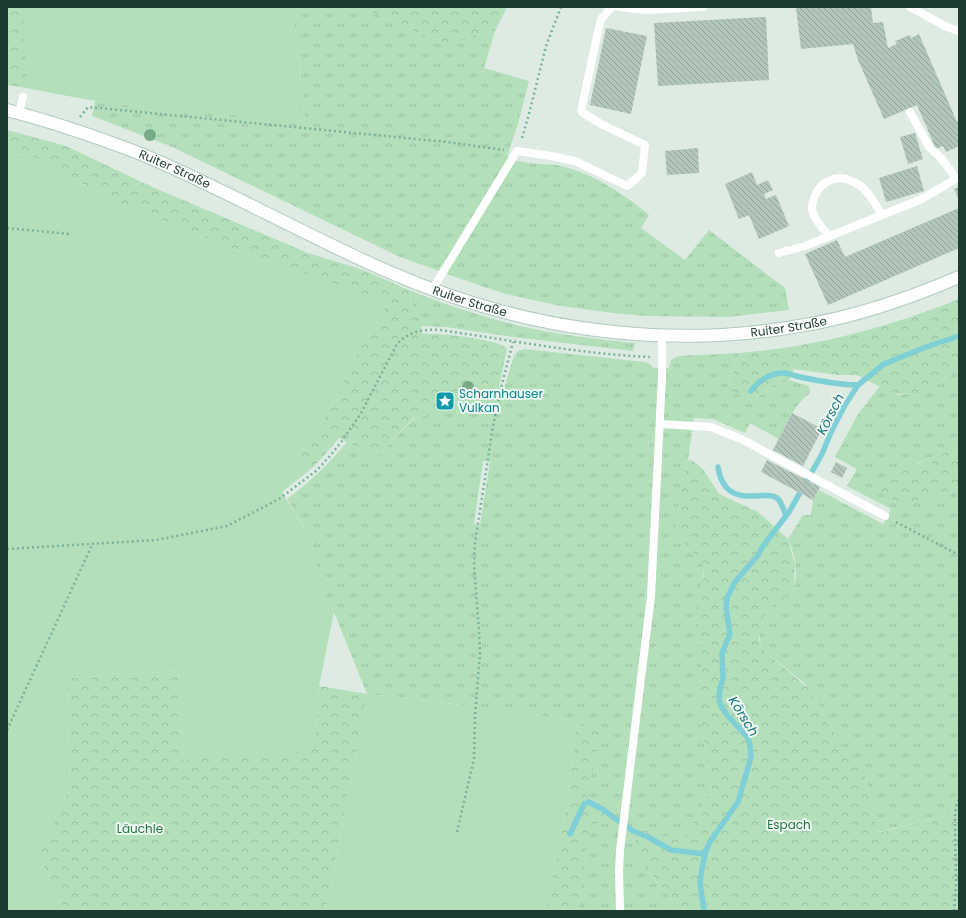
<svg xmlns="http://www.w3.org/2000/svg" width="966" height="918" viewBox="0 0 966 918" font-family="Poppins,sans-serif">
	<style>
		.grass { fill: url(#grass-tufts); fill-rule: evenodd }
		.forest { fill: url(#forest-crowns) }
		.garden { fill: #b3dfbb }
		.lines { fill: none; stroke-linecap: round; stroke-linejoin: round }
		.stream { stroke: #7ed0d6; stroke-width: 5.5 }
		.building { fill: url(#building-back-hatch) }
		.secondary-casing { stroke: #afcbbf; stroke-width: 14 }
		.path { stroke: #7ab29c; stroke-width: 2.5; stroke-dasharray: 2 3; stroke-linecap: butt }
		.lane { stroke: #fff; stroke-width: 8 }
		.secondary { stroke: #fff; stroke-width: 12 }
		.tree { fill: #77ab88 }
		.labels { text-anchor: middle; stroke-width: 4; stroke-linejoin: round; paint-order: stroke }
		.street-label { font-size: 12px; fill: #1d3b31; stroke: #edf7f1 }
		.culture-label { font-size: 12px; fill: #0d838f; stroke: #edf7f1; text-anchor: start }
		.park-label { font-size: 12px; fill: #24763d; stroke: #edf7f1 }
		.water-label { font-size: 13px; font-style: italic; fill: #13737c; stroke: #edf7f1 }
	</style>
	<defs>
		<pattern id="grass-tufts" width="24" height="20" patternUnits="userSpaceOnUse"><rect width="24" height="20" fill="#b3dfbb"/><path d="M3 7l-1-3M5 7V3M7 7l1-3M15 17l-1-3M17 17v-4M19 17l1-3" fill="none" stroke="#9ac0a1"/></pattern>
		<pattern id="forest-crowns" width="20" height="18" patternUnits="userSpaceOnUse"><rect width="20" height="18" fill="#b3dfbb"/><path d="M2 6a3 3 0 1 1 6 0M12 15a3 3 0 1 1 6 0" fill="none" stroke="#9ac0a1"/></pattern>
		<pattern id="building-back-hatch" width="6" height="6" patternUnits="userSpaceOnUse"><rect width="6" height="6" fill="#b2c6bc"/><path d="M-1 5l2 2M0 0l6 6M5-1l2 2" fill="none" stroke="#90a299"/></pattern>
	</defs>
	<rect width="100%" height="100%" fill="#ddebe3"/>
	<path class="grass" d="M293,7H359L449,46L477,34L495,31L484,68L529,81L519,120L507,157C511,158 514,160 518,161C532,165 547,163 561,166C594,174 624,194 649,215L641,228L685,260L709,230L785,288L789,310L728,317L646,316L613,313L561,306L506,294L481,286L400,257L170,146L92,116L95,101C165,110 235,114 305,121Z
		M411,291C444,304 477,315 512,324C552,334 593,339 635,343L633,351L513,337L446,327L420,326V317L410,301Z
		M525,349L644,362L649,364L653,368H669L671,360L678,356L740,353L727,388L753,401L770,387L789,380L809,386L810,393C794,405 787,422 779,439L750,423L745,433L713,419L694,418L688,460L686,463L676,528L703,563L704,568L696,622L702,670L697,693L699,715L712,787L685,840L681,841L640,829L637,830L649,873L669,896L678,911H576L582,897L588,832L589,828L592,825L597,803L586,795L577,721L472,706L367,694L334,612L321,588L312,541L287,499C310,482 329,464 347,442L377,457L415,417L425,418L436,398L475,395L499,387L504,388L514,356L518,351ZM483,461L490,462L480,525L474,524Z
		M959,369V448L918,463L894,477L882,487L938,496L959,487V812L880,832L877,829L866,780L848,756L811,693L804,683L763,650C757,641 761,621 766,612L793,590C799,575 795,554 788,539L803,515H811L813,500L819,490L883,524L891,509L847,486L857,469L835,457L858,414L880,386L895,394L899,395L926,391Z"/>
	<path class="forest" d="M7,7H67L27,88L7,85Z
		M359,7H507L495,31L477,34L449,46Z
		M7,130L66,146L150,186L308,253L363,270L411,291L410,301L420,317L422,334C436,332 497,339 507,348L499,387L475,395L436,398L425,418L414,417L377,457L339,438L322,458L311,469L299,455L318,430L357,355L387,305L354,290L256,258L111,200L28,154L7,155Z
		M959,299V369L926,391L920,393L895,394L857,375H838L794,369L789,380L770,387L753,401L727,389L740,353C815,347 889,327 959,299Z
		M959,448V487L938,496L904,504H900L881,494L880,490C888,473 941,454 959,448Z
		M688,460L693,461L703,469L719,494L758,512L788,539L795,565L794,587L790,593L766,612L764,616L759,639L760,644L763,650L808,688L848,756L865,776L878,831L882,832L959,812V911H678L669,896L636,857L634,851L638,829H643L681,841L685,840L712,787L699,715L697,693L702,670L695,616L704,573L703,563L679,536L676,528L686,463Z
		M178,671L183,760L316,733L319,686L367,694L326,910L331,911H65L38,855L70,787L67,678Z
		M577,721L601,732L602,734L586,795L594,801L609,805L611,808L608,818L589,828L582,897L576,911H545L560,844L569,788Z"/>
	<path class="garden" d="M23,7H293L305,121C252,116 200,113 147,108C107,104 67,96 27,88Z
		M28,154L111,200L256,258L355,290L387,305L357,355L318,430L299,455L311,469L282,492L312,541L321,588L334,612L319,686L316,733L302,751L183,760L178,671L67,678L70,787L38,855L65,911H7V155Z
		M367,694L472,706L577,721L569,788L560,844L545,911L326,910Z"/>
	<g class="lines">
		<path class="stream" d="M751,391C757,383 765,376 776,374C785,371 791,375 800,377C819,381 839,385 858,385
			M718,467C719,474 721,481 726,487C742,505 767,489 778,499C782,503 784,511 786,516
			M570,834L584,804L589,802L602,809L633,831L648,837L671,850L705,854
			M704,911L700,883L702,868L705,854L709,843L738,802L751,757L750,746L748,738L727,715L721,706L719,699L720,688L723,679L722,653L730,634L726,608L727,598L735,582L758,555L763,546L789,512L822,454L832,430L845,405L858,385L884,364L926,347L959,336"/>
	</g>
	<path class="building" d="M807,7H871L873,23L883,22L888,48L897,44L895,41L910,35L911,38L919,34L957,122L959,121V146L946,152L943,146L936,149L917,105L884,119L858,60L853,44L801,49L796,8Z
		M766,17L769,80L658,86L654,23Z
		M606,28L647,36L631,114L590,105Z
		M915,133L923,159L908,164L900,137Z
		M698,148L699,173L667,175L665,151Z
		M917,166L924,191L886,202L879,178Z
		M752,172L757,185L768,180L773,190L764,194L766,199L776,195L789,226L759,239L749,215L739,219L725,184Z
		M959,187V200L954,189Z
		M959,208V248L828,305L805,254L837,240L845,257Z
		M792,413L822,429L803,466L773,450Z
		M767,460L820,487L813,500L761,472Z
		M836,462L847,468L842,478L831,472Z"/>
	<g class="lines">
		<defs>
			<g id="secondary">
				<path id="s1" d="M7,110C53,122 97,137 141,154C225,189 304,235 387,271C518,329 664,351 805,325C858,316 910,298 959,277"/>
			</g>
		</defs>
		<use href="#secondary" class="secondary-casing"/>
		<path class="path" d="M80,117L88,107L447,142L504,150
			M522,138L529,114L546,46L561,7
			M7,228L69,234
			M896,522L959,555
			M7,549L156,540L227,526L279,499L316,471L330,456L342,441L361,413L397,344C409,331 424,329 440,330C510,340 580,354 650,357
			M7,730L93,543
			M457,832L474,759L475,717L480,653L479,630L474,565L475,543L493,426L501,388L513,342
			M954,911L956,884L955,816L956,806L959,799"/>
		<path class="lane" d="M619,7L646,10L703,7
			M910,7L947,27L959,31
			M910,112L929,147L941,158L956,178
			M19,113L23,97
			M829,236C823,229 816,222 813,213C811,208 812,203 814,198C820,181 837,173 854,182C867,188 874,202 881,214
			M779,253L805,246L922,199L959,177
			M432,290L517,151L551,156L575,161L627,186L630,184L642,173L645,145L601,124L583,113L581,111L600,22L601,19L612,7
			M660,424L711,427L741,439L885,516
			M620,911L619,872L620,851L651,596L662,377V335"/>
		<use href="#secondary" class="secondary"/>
	</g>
	<g class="tree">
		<circle cx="150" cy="135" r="6"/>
		<circle cx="468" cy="387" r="6"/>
	</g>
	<defs>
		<symbol id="sight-square" viewBox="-11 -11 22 22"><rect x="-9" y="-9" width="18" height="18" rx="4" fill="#0f9aa8" stroke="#edf7f1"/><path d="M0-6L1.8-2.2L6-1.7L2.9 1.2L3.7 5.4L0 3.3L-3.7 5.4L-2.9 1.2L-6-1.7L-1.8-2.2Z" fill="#fff"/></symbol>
	</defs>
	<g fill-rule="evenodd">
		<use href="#sight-square" x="434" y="390" width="22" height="22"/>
	</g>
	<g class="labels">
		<g class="street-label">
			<text dy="4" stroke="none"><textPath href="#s1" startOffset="178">Ruiter Straße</textPath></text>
			<text dy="4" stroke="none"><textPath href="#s1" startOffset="502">Ruiter Straße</textPath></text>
			<text dy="4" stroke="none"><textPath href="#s1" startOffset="825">Ruiter Straße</textPath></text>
		</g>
		<g class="culture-label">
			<text x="459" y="398">Scharnhauser<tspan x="459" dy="14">Vulkan</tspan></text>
		</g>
		<g class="park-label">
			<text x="789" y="829">Espach</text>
			<text x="140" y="833">Läuchle</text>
		</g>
		<g class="water-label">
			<text transform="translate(830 414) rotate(-63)" y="5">Körsch</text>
			<text transform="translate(744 716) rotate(58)" y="5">Körsch</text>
		</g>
	</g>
	<rect width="966" height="918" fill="none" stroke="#1d3b31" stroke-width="16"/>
</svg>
